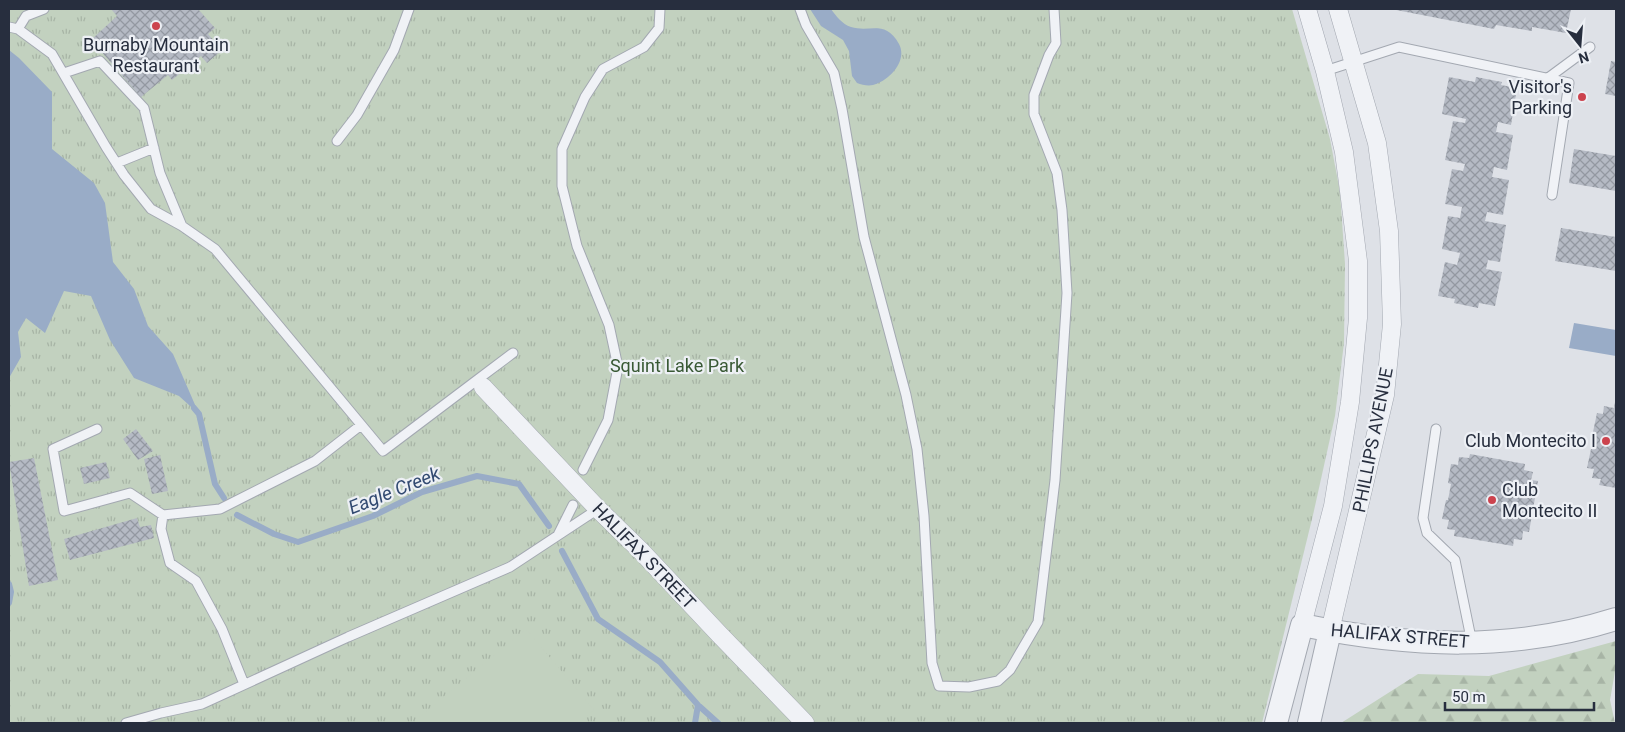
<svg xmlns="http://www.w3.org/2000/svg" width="1625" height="732" viewBox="0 0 1625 732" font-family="Roboto,sans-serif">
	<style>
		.forest { fill: url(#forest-firs) }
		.park { fill: url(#park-tufts) }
		.pitch { fill: #c2d1bf }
		.water { fill: #99acc7 }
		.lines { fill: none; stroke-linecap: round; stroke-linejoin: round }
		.stream { stroke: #99acc7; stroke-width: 6 }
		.building { fill: url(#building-cross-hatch) }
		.service-casing { stroke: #a3a8b1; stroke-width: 11 }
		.minor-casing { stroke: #a3a8b1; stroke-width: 19 }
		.tertiary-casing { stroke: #a3a8b1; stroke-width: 24 }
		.service { stroke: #f0f2f6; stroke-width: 9 }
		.minor { stroke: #f0f2f6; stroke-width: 18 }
		.tertiary { stroke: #f0f2f6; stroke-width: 22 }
		.poi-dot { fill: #cc434e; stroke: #edf0f5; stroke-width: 2 }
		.labels { text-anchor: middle; stroke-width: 4.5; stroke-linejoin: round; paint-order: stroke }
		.poi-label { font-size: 18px; fill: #272e3e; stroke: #edf0f5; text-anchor: end }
		.park-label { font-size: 18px; fill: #395935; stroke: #edf0f5 }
		.street-label { font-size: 18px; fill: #272e3e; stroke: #edf0f5 }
		.water-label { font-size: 19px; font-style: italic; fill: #324a71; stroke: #edf0f5 }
	</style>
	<defs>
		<pattern id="forest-firs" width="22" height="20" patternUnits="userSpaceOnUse" patternTransform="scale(1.25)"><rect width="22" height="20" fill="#c2d1bf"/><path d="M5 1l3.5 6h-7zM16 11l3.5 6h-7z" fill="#a7b4a5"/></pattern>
		<pattern id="park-tufts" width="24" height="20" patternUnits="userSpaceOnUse" patternTransform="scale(1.25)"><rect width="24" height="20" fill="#c2d1bf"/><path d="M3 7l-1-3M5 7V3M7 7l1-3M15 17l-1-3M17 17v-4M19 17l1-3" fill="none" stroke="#a7b4a5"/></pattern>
		<pattern id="building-cross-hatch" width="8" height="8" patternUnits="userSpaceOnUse" patternTransform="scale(1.25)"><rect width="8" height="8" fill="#b5bac4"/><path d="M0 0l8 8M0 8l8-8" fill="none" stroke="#9398a1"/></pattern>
	</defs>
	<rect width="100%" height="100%" fill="#dee1e7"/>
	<path class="forest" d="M1616,641V666L1610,700L1615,723H1341L1418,674L1489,676Z"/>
	<path class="park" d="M9,9H1292L1330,139L1340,192L1345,264L1344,343L1335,416L1313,515L1262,723H9Z"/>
	<path class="pitch" d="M526,629L594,710L579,723H420L417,719Z"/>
	<path class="water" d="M810,9H831C836,16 842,24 851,27C870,33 885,19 899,44C908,61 889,81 873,85C868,86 862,85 857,83L852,76L849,51L843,40L821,26Z
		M9,50L19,58L52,92V149L94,183L105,203L113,262L134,289L148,326L173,354L199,414L179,396L134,378L110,340L91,296L64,291L45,333L26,318L18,332L21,357L9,378Z
		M1574,323L1616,330V356L1569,348Z"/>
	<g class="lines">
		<path class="stream" d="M194,408L199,414L215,484L224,498
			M237,515L274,534L298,542L373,516L422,492L477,476L519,484L549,526
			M562,551L598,619L660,662L698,705L718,723
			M9,584L11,592L9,603
			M695,723L698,705"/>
	</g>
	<path class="building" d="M111,9H198L215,28L208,34L222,50L207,63L201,56L172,80L168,75L141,97L91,40L117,16Z
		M1391,9H1571L1566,33L1532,27V31L1496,25L1494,29Z
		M1611,61L1616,62V96L1605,94Z
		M1449,77L1475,82L1476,77L1502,82L1501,85L1517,88L1511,125L1498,122L1496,132L1513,135L1507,170L1494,167L1492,177L1509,180L1503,215L1487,212L1485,221L1506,225L1500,262L1488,260L1486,269L1502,272L1495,306L1479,303L1478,308L1454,303L1455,299L1438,296L1445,262L1457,265L1460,253L1442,249L1448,216L1460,218L1462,207L1445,204L1452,169L1463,171L1465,164L1445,160L1453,121L1465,123L1466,119L1442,114Z
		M1574,149L1616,156V191L1569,183Z
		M1561,228L1616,237V271L1555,261Z
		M1615,402H1616V488L1599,485L1601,479L1592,478L1594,469L1587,468L1591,449H1594L1596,433L1593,432L1597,413L1603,414L1604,406L1614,408Z
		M136,429L153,451L138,460L123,439Z
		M1470,454L1525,464L1524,470L1533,472L1531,480L1538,481L1529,532L1523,531L1522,540L1514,539L1513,546L1454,536L1455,530L1447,529L1449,520L1442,519L1446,500H1448L1451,484L1448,483L1451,464L1458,465L1459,457L1469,458Z
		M160,455L168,491L152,494L144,459Z
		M34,458L58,580L29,586L9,462Z
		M106,462L110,478L84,484L80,468Z
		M137,518L140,527L151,525L154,538L70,560L64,539Z"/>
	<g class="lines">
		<defs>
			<path id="service" d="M800,9L806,25L834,73L842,109L864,237L906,395L917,449L924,516L932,663L939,686L969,687L998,681L1010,670L1038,622L1055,480L1067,293L1062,210L1057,173L1034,114V95L1049,55L1056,43L1054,9
				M9,27L18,29L52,54L106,147L124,175L151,209L182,226L215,249L383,451L477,380L483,387
				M18,29L26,16L44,9
				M1325,71L1399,47L1569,83L1552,195
				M64,73L100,61L144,108L160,173L182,226
				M1548,78L1590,47
				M337,141L357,115L394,50L409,9
				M117,163L154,148
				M477,380L513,353
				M97,429L53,449L64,511L130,493L163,515L220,509L315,461L361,425
				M1436,429L1423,518L1427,533L1455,560L1472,643
				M583,470L608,420L618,367L609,325L577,246L562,186V149L585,97L603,69L644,47L659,28L660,9
				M163,515L161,529L170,563L196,581L222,629L244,684
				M558,535L573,505
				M126,723L161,713L202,704L348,637L510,567L598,509"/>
			<path id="minor" d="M483,387L598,509L641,551L719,634L805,723
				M1302,625L1333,506L1350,402L1358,318V261L1344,152L1325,71L1307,9
				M1330,631L1385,395L1392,324L1389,231L1377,143L1338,9"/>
			<path id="tertiary" d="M1276,723L1302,625C1409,647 1511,652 1616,619
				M1309,723L1330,631"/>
		</defs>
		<use href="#service" class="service-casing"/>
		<use href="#minor" class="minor-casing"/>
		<use href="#tertiary" class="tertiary-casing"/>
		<use href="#service" class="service"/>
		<use href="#minor" class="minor"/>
		<use href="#tertiary" class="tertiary"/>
	</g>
	<g class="poi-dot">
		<circle cx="156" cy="26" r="5"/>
		<circle cx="1582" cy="97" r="5"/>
		<circle cx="1606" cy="441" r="5"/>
		<circle cx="1492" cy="500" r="5"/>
	</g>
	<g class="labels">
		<g class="poi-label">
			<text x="156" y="51" text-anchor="middle">Burnaby Mountain<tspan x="156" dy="21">Restaurant</tspan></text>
			<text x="1572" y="93">Visitor's<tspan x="1572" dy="21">Parking</tspan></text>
			<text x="1596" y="447">Club Montecito I</text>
			<text x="1502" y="496" text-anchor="start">Club<tspan x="1502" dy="21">Montecito II</tspan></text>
		</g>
		<g class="park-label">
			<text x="677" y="372">Squint Lake Park</text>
		</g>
		<g class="street-label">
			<text transform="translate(1373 440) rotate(-79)" y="6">PHILLIPS AVENUE</text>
			<text transform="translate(644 556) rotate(46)" y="6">HALIFAX STREET</text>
			<text transform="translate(1400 636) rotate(5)" y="6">HALIFAX STREET</text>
		</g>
		<g class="water-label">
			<text transform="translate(394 490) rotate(-22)" y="7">Eagle Creek</text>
		</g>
	</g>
	<rect width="1625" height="732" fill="none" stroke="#272e3e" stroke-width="20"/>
	<g transform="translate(1580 45) rotate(163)" stroke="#edf0f5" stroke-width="4" paint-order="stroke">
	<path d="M0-4L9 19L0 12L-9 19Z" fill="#272e3e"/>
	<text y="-8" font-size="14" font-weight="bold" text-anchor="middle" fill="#272e3e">N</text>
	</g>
	<path d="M1445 702v8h149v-8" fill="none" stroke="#272e3e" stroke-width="2.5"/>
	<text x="1452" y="702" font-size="15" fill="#272e3e" stroke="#edf0f5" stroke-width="4" paint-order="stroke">50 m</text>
</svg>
